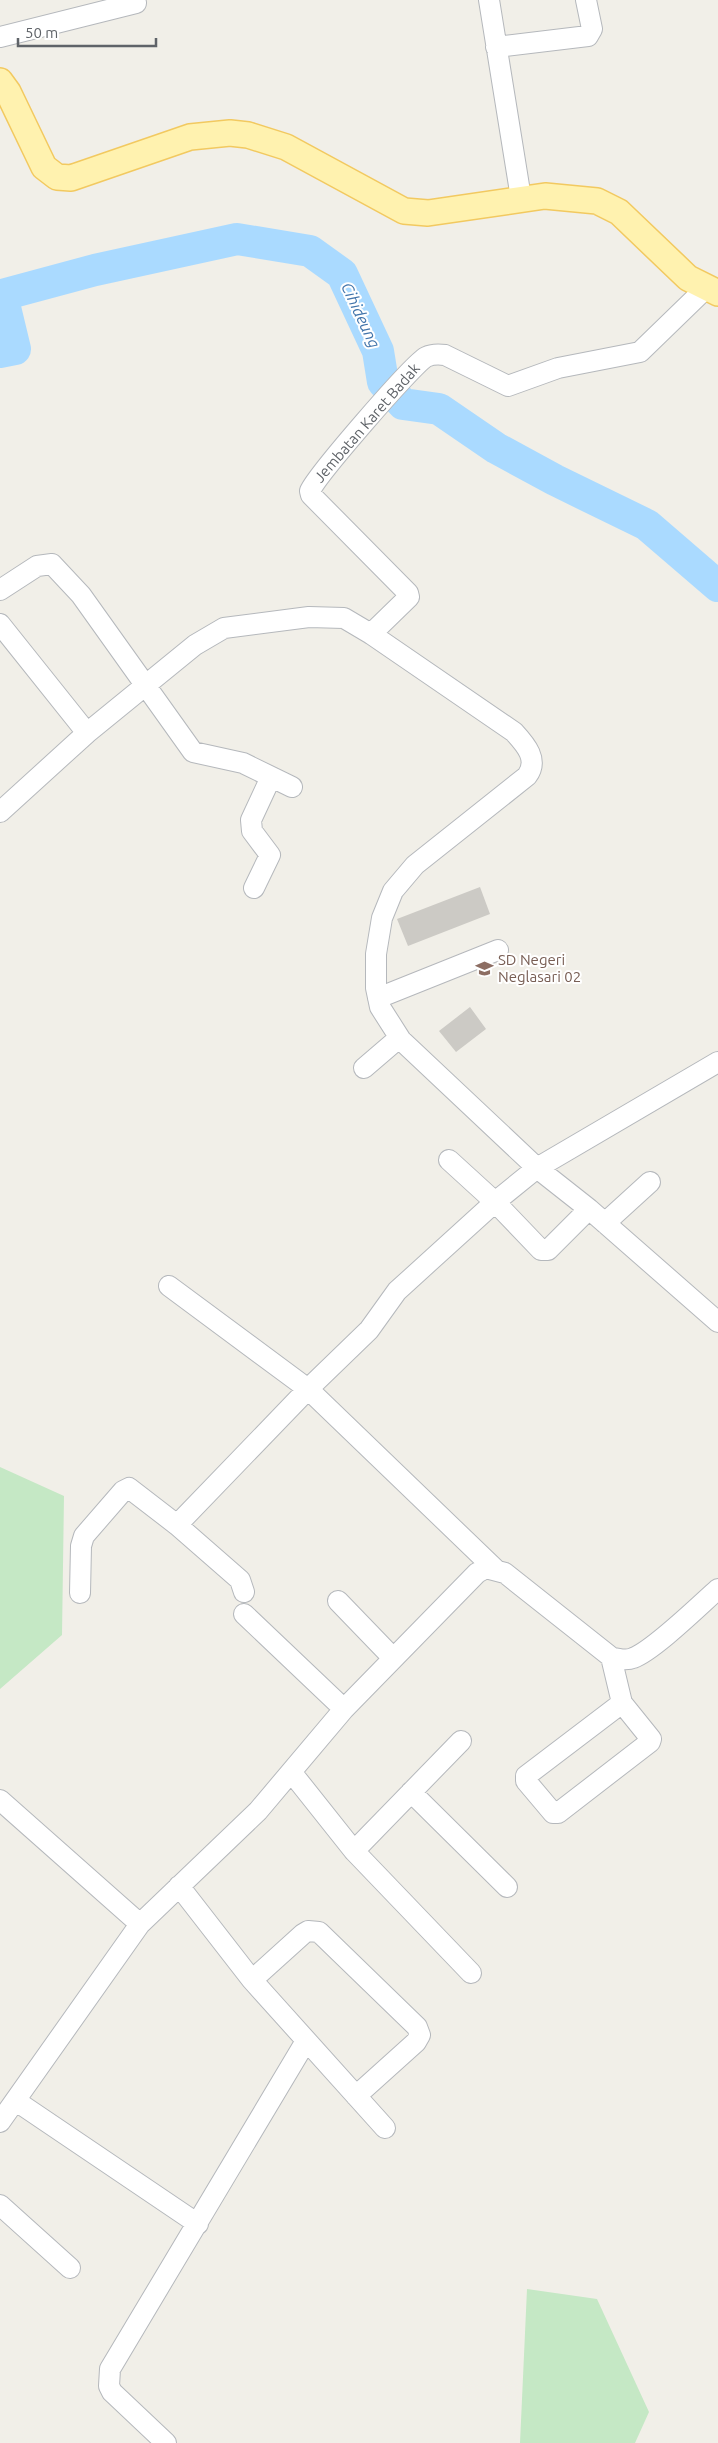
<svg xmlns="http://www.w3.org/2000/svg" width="718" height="2443" viewBox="0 0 718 2443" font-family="Ubuntu,sans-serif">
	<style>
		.green { fill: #c5e8c5 }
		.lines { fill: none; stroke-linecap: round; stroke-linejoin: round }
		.river { stroke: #aadaff; stroke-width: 32 }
		.building { fill: #cccac5 }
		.minor-casing { stroke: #b5b8bc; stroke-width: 22 }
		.major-casing { stroke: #f2c960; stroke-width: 28 }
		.minor { stroke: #fff; stroke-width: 20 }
		.major { stroke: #fff2af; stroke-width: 25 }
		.labels { text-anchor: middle; stroke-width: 4; stroke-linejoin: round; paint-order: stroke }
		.street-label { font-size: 15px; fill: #5f6368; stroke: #fff }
		.education-label { font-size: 15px; fill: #785e54; stroke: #fff; text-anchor: start }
		.water-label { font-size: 16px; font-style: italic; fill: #4174aa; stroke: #fff }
	</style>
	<rect width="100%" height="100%" fill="#f1efe8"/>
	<path class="green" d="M0,1467L64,1496L62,1635L0,1689Z
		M527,2289L597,2299L649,2412L635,2443H520Z"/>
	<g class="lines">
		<path class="river" d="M0,352L15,349L2,295L95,270L237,239L310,251L342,274L378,351L383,382L403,404L439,409L496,448L555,480L647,525L718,586"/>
	</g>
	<path class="building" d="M480,887L490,914L408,946L397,919Z
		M470,1007L486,1029L456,1052L439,1031Z"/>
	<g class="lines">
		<defs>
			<path id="minor" d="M489,0L521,198
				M0,37L136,3
				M496,47L588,36L592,29L586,0
				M0,590L37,566L52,564L81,595L193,752L243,763L292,787
				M0,624L87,733
				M371,634L409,597L408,593L311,495L310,491C317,475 412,365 426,357C432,354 438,354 445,355L508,386L558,368L640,352L706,288
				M0,812L87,733L195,645L224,628L309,617L344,618L371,634L514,732C526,745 539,760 527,776L415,865L393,891L382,918L376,954V988L380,1007L401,1040L537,1168L589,1209L718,1322
				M254,888L270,855L252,831L251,820L271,777
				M378,998L498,950
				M364,1068L399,1038
				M449,1160L495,1202L541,1250H548L589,1209
				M605,1223L650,1182
				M169,1286L308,1389L495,1569
				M177,1525L308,1389L369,1330L397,1291L495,1202L537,1168L718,1062
				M80,1593L81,1546L84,1536L123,1491L129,1488L177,1525L240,1580L244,1592
				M338,1601L393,1658
				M244,1614L344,1709
				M611,1657L622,1703L651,1739L650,1742L558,1813H553L526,1781V1776L622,1703
				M292,1773L354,1851L471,1973
				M411,1792L507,1887
				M0,1800L140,1924
				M354,1851L461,1741
				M179,1886L252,1980L385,2128
				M252,1980L303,1934L308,1931L319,1932L417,2027L420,2035L416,2042L356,2096
				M16,2101L198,2224
				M0,2122L140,1924L258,1811L344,1709L477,1573L486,1568L505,1573L611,1657C618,1659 626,1661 633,1658C653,1651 700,1605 718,1589
				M0,2205L70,2268
				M166,2443L112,2392L109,2386L110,2369L306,2041"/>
			<path id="major" d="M0,81L8,92L44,167L57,177L71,178L190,137L230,133L248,135L286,147L404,211L428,213L545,196L597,201L619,212L688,278L718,293"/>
		</defs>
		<use href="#minor" class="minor-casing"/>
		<use href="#major" class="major-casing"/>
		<use href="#minor" class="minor"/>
		<use href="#major" class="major"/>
	</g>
	<defs>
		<symbol id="school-bare" viewBox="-9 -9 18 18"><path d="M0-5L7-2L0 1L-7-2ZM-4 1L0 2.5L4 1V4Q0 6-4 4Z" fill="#8d6e63" stroke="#fff" stroke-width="2.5" paint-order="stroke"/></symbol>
	</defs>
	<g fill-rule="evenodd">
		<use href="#school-bare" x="472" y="956" width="25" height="25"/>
	</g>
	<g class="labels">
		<g class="street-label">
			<text transform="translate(367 423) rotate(-49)" y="5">Jembatan Karet Badak</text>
		</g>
		<g class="education-label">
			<text x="498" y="965">SD Negeri<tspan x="498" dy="17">Neglasari 02</tspan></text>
		</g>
		<g class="water-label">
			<text transform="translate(361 315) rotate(65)" y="6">Cihideung</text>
		</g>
	</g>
	<path d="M18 38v8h138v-8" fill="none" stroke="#5f6368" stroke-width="2.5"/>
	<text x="25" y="38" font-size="15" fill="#5f6368" stroke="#ffffff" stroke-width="4" paint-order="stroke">50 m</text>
</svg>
